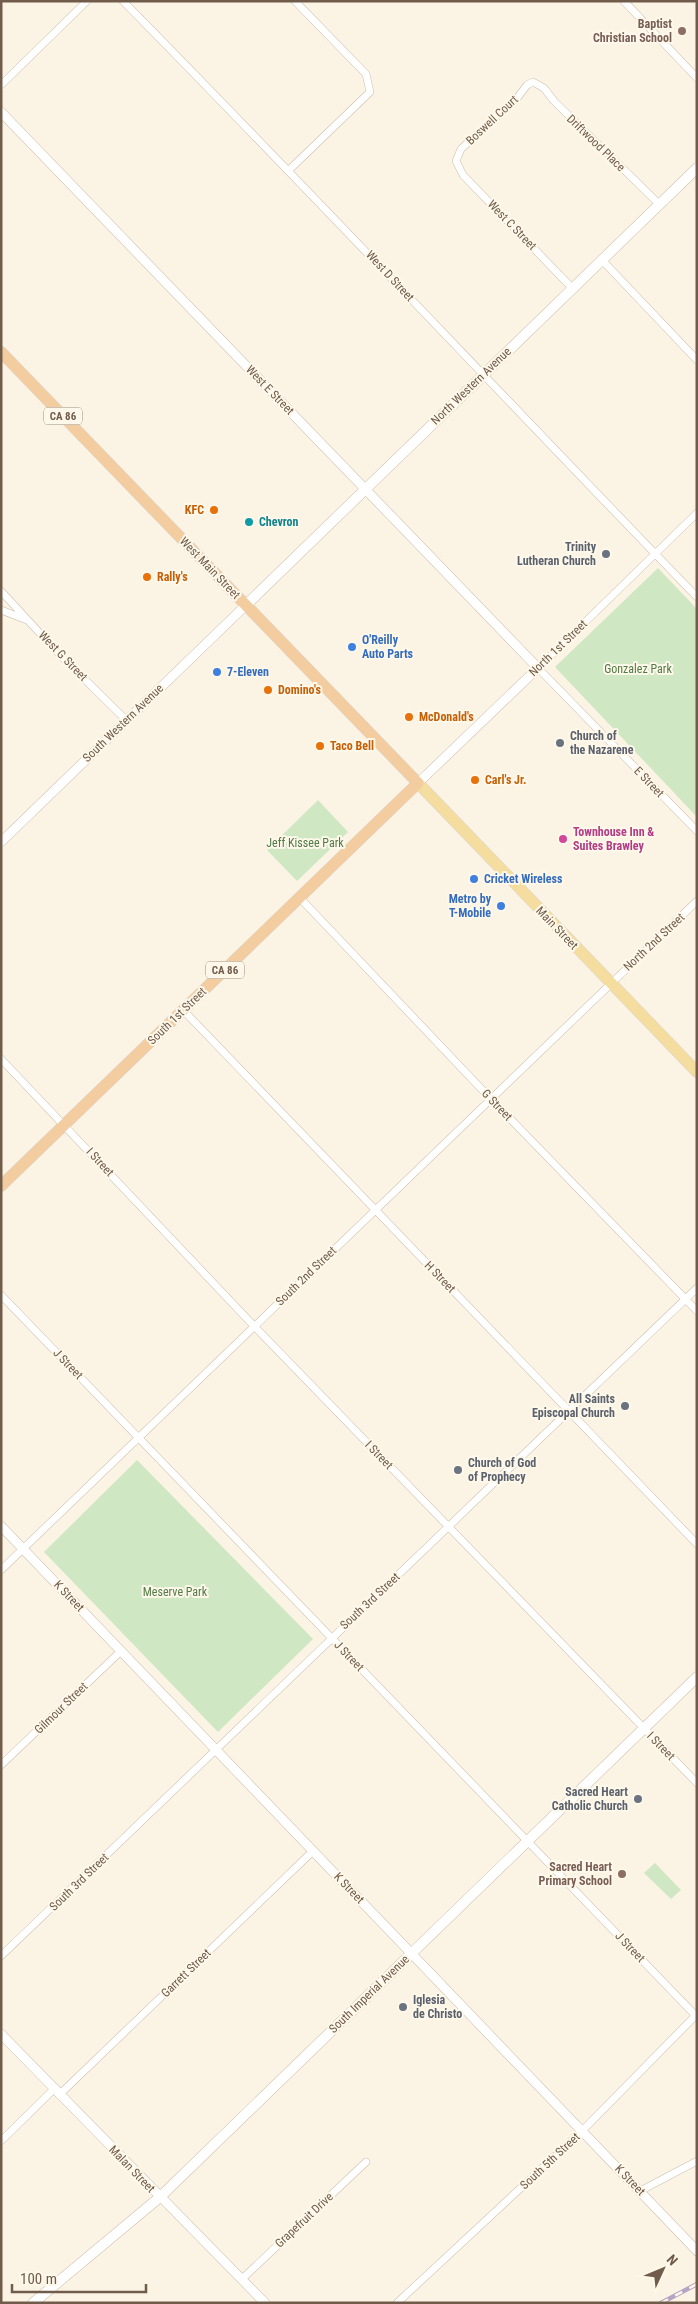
<svg xmlns="http://www.w3.org/2000/svg" width="698" height="2304" viewBox="0 0 698 2304" font-family="'Roboto Condensed',sans-serif">
	<style>
		.green { fill: #cfe7c3 }
		.lines { fill: none; stroke-linecap: round; stroke-linejoin: round }
		.minor-casing { stroke: #cbbcab; stroke-width: 8 }
		.tertiary-casing { stroke: #cbbcab; stroke-width: 10 }
		.secondary-casing { stroke: #cebda9; stroke-width: 11 }
		.primary-casing { stroke: #dad5d0; stroke-width: 12 }
		.trunk-casing { stroke: #dad5d0; stroke-width: 12 }
		.minor { stroke: #fff; stroke-width: 7 }
		.tertiary { stroke: #fff; stroke-width: 9 }
		.secondary { stroke: #fff; stroke-width: 10 }
		.primary { stroke: #f5dda0; stroke-width: 11 }
		.trunk { stroke: #f3cca0; stroke-width: 11 }
		.rail-casing { stroke: #b7a3c3; stroke-width: 4.5 }
		.rail { stroke: #fef8ea; stroke-width: 2.5; stroke-dasharray: 8; stroke-linecap: butt }
		.education-dot { fill: #8d6e63; stroke: #fef8ea; stroke-width: 2 }
		.food-dot { fill: #e8710a; stroke: #fef8ea; stroke-width: 2 }
		.culture-dot { fill: #0f9aa8; stroke: #fef8ea; stroke-width: 2 }
		.worship-dot { fill: #6b7280; stroke: #fef8ea; stroke-width: 2 }
		.shop-dot { fill: #3f7fe0; stroke: #fef8ea; stroke-width: 2 }
		.hotel-dot { fill: #d1479c; stroke: #fef8ea; stroke-width: 2 }
		.labels { text-anchor: middle; stroke-width: 4; stroke-linejoin: round; paint-order: stroke }
		.shield { fill: #fef8ea; stroke: #9b8b7b; stroke-width: 1 }
		.shield-label { font-size: 11px; font-weight: bold; fill: #715c4b }
		.education-label { font-size: 12px; font-weight: bold; fill: #785e54; stroke: #fef8ea; text-anchor: end }
		.street-label { font-size: 12px; fill: #715c4b; stroke: #fef8ea }
		.food-label { font-size: 12px; font-weight: bold; fill: #c56008; stroke: #fef8ea; text-anchor: start }
		.culture-label { font-size: 12px; font-weight: bold; fill: #0d838f; stroke: #fef8ea; text-anchor: start }
		.worship-label { font-size: 12px; font-weight: bold; fill: #5b616d; stroke: #fef8ea; text-anchor: end }
		.shop-label { font-size: 12px; font-weight: bold; fill: #366cbe; stroke: #fef8ea; text-anchor: start }
		.park-label { font-size: 12px; fill: #527b47; stroke: #fef8ea }
		.hotel-label { font-size: 12px; font-weight: bold; fill: #b23c85; stroke: #fef8ea; text-anchor: start }
	</style>
	<rect width="100%" height="100%" fill="#fbf4e4"/>
	<path class="green" d="M658,568L697,609V817L555,667Z
		M318,800L348,832L297,881L267,850Z
		M137,1460L313,1639L218,1732L44,1552Z
		M655,1863L681,1890L671,1899L644,1873Z"/>
	<g class="lines">
		<defs>
			<path id="minor" d="M123,1C317,198 505,399 697,597
				M624,1L697,78
				M1,85L87,1
				M289,170L370,92L366,74L295,1
				M601,259L697,360
				M572,288L463,175L456,161L461,149L518,97L527,85L533,82L544,88L554,101L659,204
				M697,513L538,668L697,831
				M1,591L59,654L126,720
				M1,610L27,620
				M300,898L490,1098L697,1311
				M183,1010L697,1544
				M1,1059L254,1326L697,1783
				M1,1295L697,2017
				M1,1570L697,901
				M1,1765L121,1651
				M1,1956L697,1288
				M59,2095L313,1851
				M1,2141L54,2089
				M640,2191L697,2161
				M242,2279L366,2162
				M397,2303L582,2131L697,2014"/>
			<path id="tertiary" d="M1,112L538,668L418,783
				M1,842L246,605
				M1,1526L697,2251
				M1,2034L265,2303"/>
			<path id="secondary" d="M246,605L697,168
				M33,2303L160,2197L697,1677"/>
			<path id="primary" d="M418,783L697,1072"/>
			<path id="trunk" d="M1,352L418,783L1,1186"/>
		</defs>
		<use href="#minor" class="minor-casing"/>
		<use href="#tertiary" class="tertiary-casing"/>
		<use href="#secondary" class="secondary-casing"/>
		<use href="#primary" class="primary-casing"/>
		<use href="#trunk" class="trunk-casing"/>
		<use href="#minor" class="minor"/>
		<use href="#tertiary" class="tertiary"/>
		<use href="#secondary" class="secondary"/>
		<use href="#primary" class="primary"/>
		<use href="#trunk" class="trunk"/>
		<defs>
			<path id="rail" d="M661,2303L697,2284"/>
		</defs>
		<use href="#rail" class="rail-casing"/>
		<use href="#rail" class="rail"/>
	</g>
	<g class="education-dot">
		<circle cx="682" cy="31" r="5"/>
		<circle cx="622" cy="1874" r="5"/>
	</g>
	<g class="food-dot">
		<circle cx="214" cy="510" r="5"/>
		<circle cx="147" cy="577" r="5"/>
		<circle cx="268" cy="690" r="5"/>
		<circle cx="409" cy="717" r="5"/>
		<circle cx="320" cy="746" r="5"/>
		<circle cx="475" cy="780" r="5"/>
	</g>
	<circle class="culture-dot" cx="249" cy="522" r="5"/>
	<g class="worship-dot">
		<circle cx="606" cy="554" r="5"/>
		<circle cx="560" cy="743" r="5"/>
		<circle cx="625" cy="1406" r="5"/>
		<circle cx="458" cy="1470" r="5"/>
		<circle cx="638" cy="1799" r="5"/>
		<circle cx="403" cy="2007" r="5"/>
	</g>
	<g class="shop-dot">
		<circle cx="352" cy="647" r="5"/>
		<circle cx="217" cy="672" r="5"/>
		<circle cx="474" cy="879" r="5"/>
		<circle cx="501" cy="906" r="5"/>
	</g>
	<circle class="hotel-dot" cx="563" cy="839" r="5"/>
	<g class="labels">
		<g class="shield">
			<rect x="44" y="407.5" width="38" height="17" rx="4"/>
			<rect x="206" y="961.5" width="38" height="17" rx="4"/>
		</g>
		<g class="shield-label">
			<text x="63" y="420">CA 86</text>
			<text x="225" y="974">CA 86</text>
		</g>
		<g class="education-label">
			<text x="672" y="28">Baptist<tspan x="672" dy="14">Christian School</tspan></text>
			<text x="612" y="1871">Sacred Heart<tspan x="612" dy="14">Primary School</tspan></text>
		</g>
		<g class="street-label">
			<text transform="translate(492 120) rotate(-43)" y="4">Boswell Court</text>
			<text transform="translate(596 143) rotate(44)" y="4">Driftwood Place</text>
			<text transform="translate(512 225) rotate(46)" y="4">West C Street</text>
			<text transform="translate(390 276) rotate(47)" y="4">West D Street</text>
			<text transform="translate(471 386) rotate(-44)" y="4">North Western Avenue</text>
			<text transform="translate(270 390) rotate(46)" y="4">West E Street</text>
			<text transform="translate(210 568) rotate(46)" y="4">West Main Street</text>
			<text transform="translate(558 648) rotate(-44)" y="4">North 1st Street</text>
			<text transform="translate(63 656) rotate(46)" y="4">West G Street</text>
			<text transform="translate(123 723) rotate(-44)" y="4">South Western Avenue</text>
			<text transform="translate(649 782) rotate(46)" y="4">E Street</text>
			<text transform="translate(557 928) rotate(46)" y="4">Main Street</text>
			<text transform="translate(654 942) rotate(-43)" y="4">North 2nd Street</text>
			<text transform="translate(177 1016) rotate(-44)" y="4">South 1st Street</text>
			<text transform="translate(497 1105) rotate(46)" y="4">G Street</text>
			<text transform="translate(100 1162) rotate(47)" y="4">I Street</text>
			<text transform="translate(306 1276) rotate(-44)" y="4">South 2nd Street</text>
			<text transform="translate(440 1277) rotate(46)" y="4">H Street</text>
			<text transform="translate(68 1364) rotate(46)" y="4">J Street</text>
			<text transform="translate(379 1455) rotate(46)" y="4">I Street</text>
			<text transform="translate(69 1596) rotate(46)" y="4">K Street</text>
			<text transform="translate(370 1601) rotate(-43)" y="4">South 3rd Street</text>
			<text transform="translate(349 1656) rotate(46)" y="4">J Street</text>
			<text transform="translate(61 1708) rotate(-44)" y="4">Gilmour Street</text>
			<text transform="translate(661 1746) rotate(46)" y="4">I Street</text>
			<text transform="translate(79 1882) rotate(-44)" y="4">South 3rd Street</text>
			<text transform="translate(349 1888) rotate(46)" y="4">K Street</text>
			<text transform="translate(630 1947) rotate(46)" y="4">J Street</text>
			<text transform="translate(186 1973) rotate(-44)" y="4">Garrett Street</text>
			<text transform="translate(369 1994) rotate(-44)" y="4">South Imperial Avenue</text>
			<text transform="translate(550 2161) rotate(-43)" y="4">South 5th Street</text>
			<text transform="translate(132 2169) rotate(46)" y="4">Malan Street</text>
			<text transform="translate(630 2180) rotate(46)" y="4">K Street</text>
			<text transform="translate(304 2220) rotate(-43)" y="4">Grapefruit Drive</text>
		</g>
		<g class="food-label">
			<text x="204" y="514" text-anchor="end">KFC</text>
			<text x="157" y="581">Rally's</text>
			<text x="278" y="694">Domino's</text>
			<text x="419" y="721">McDonald's</text>
			<text x="330" y="750">Taco Bell</text>
			<text x="485" y="784">Carl's Jr.</text>
		</g>
		<g class="culture-label">
			<text x="259" y="526">Chevron</text>
		</g>
		<g class="worship-label">
			<text x="596" y="551">Trinity<tspan x="596" dy="14">Lutheran Church</tspan></text>
			<text x="570" y="740" text-anchor="start">Church of<tspan x="570" dy="14">the Nazarene</tspan></text>
			<text x="615" y="1403">All Saints<tspan x="615" dy="14">Episcopal Church</tspan></text>
			<text x="468" y="1467" text-anchor="start">Church of God<tspan x="468" dy="14">of Prophecy</tspan></text>
			<text x="628" y="1796">Sacred Heart<tspan x="628" dy="14">Catholic Church</tspan></text>
			<text x="413" y="2004" text-anchor="start">Iglesia<tspan x="413" dy="14">de Christo</tspan></text>
		</g>
		<g class="shop-label">
			<text x="362" y="644">O'Reilly<tspan x="362" dy="14">Auto Parts</tspan></text>
			<text x="227" y="676">7-Eleven</text>
			<text x="484" y="883">Cricket Wireless</text>
			<text x="491" y="903" text-anchor="end">Metro by<tspan x="491" dy="14">T-Mobile</tspan></text>
		</g>
		<g class="park-label">
			<text x="638" y="673">Gonzalez Park</text>
			<text x="305" y="847">Jeff Kissee Park</text>
			<text x="175" y="1596">Meserve Park</text>
		</g>
		<g class="hotel-label">
			<text x="573" y="836">Townhouse Inn &amp;<tspan x="573" dy="14">Suites Brawley</tspan></text>
		</g>
	</g>
	<rect width="698" height="2304" fill="none" stroke="#715c4b" stroke-width="5"/>
	<g transform="translate(663 2269) rotate(46)" stroke="#fef8ea" stroke-width="4" paint-order="stroke">
	<path d="M0-4L9 19L0 12L-9 19Z" fill="#715c4b"/>
	<text y="-8" font-size="14" font-weight="bold" text-anchor="middle" fill="#715c4b">N</text>
	</g>
	<path d="M12 2284v8h134v-8" fill="none" stroke="#715c4b" stroke-width="2.5"/>
	<text x="20" y="2284" font-size="15" fill="#715c4b" stroke="#fef8ea" stroke-width="4" paint-order="stroke">100 m</text>
</svg>
